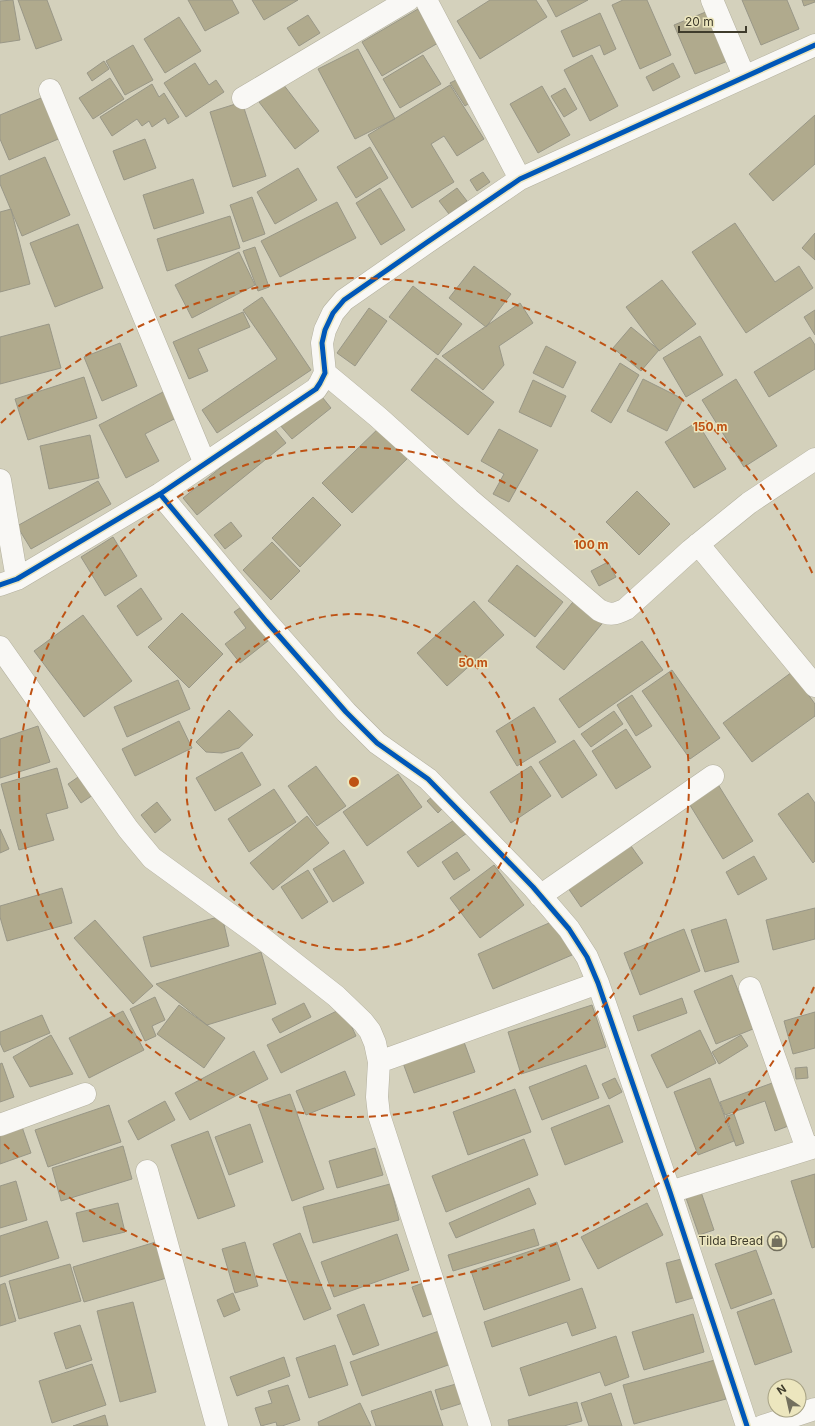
<svg xmlns="http://www.w3.org/2000/svg" width="815" height="1426" viewBox="0 0 815 1426" font-family="Inter,sans-serif">
	<style>
		.building { fill: #b0aa8d; stroke: #999787 }
		.lines { fill: none; stroke-linecap: round; stroke-linejoin: round }
		.street-casing { stroke: #b3b09f; stroke-width: 23 }
		.street { stroke: #f9f8f5; stroke-width: 22 }
		.cycleway-casing { stroke: #ece6be; stroke-width: 8 }
		.cycleway { stroke: #0057b8; stroke-width: 5 }
		.ring { fill: none; stroke: #be5214; stroke-width: 2; stroke-dasharray: 7 5 }
		.labels { text-anchor: middle; stroke-width: 3; stroke-linejoin: round; paint-order: stroke }
		.poi-label { font-size: 12px; fill: #3f3c2c; stroke: #ece6be; text-anchor: end }
		.centre { fill: #be5214; stroke: #ece6be; stroke-width: 2 }
		.ring-label { font-size: 12px; text-anchor: middle; font-weight: bold; fill: #be5214; stroke: #ece6be; stroke-width: 3; stroke-linejoin: round; paint-order: stroke }
	</style>
	<rect width="100%" height="100%" fill="#d4d1bc"/>
	<path class="building" d="M13,0L20,40L0,43V1Z
		M18,0H47L62,40L36,49Z
		M188,0H232L239,13L205,31Z
		M252,0H298L264,20Z
		M490,0H536L547,17L480,59L457,21Z
		M547,0H588L556,17Z
		M623,0H647L671,55L640,69L612,5Z
		M742,0H787L799,29L761,45Z
		M802,0H815V2L804,6Z
		M418,9L438,43L382,76L362,42Z
		M713,9L733,59L695,74L674,25Z
		M600,13L616,49L604,55L600,45L573,57L561,31Z
		M308,15L320,33L299,46L287,28Z
		M179,17L201,51L165,73L144,39Z
		M133,45L153,80L125,95L106,61Z
		M358,49L395,119L355,139L318,69Z
		M423,55L441,84L400,108L383,79Z
		M592,55L618,106L590,121L564,70Z
		M104,61L109,69L92,81L87,73Z
		M195,63L209,85L216,80L224,92L186,117L164,83Z
		M673,63L680,77L653,91L646,77Z
		M110,78L124,99L93,119L79,98Z
		M460,78L474,100L465,106L450,83Z
		M152,84L159,97L164,93L179,117L168,124L165,118L152,127L149,121L142,126L137,119L112,136L100,117Z
		M283,84L319,131L295,149L259,102Z
		M450,85L484,139L457,156L444,136L431,144L454,182L412,208L368,135Z
		M542,86L570,135L538,153L510,104Z
		M565,88L577,109L564,117L551,96Z
		M46,96L63,137L9,160L0,139V115Z
		M242,102L266,176L233,187L210,112Z
		M815,115V164L773,201L749,174Z
		M145,139L156,168L124,180L113,151Z
		M370,147L388,178L356,198L337,167Z
		M45,157L70,215L22,236L0,184V176Z
		M298,168L317,200L275,224L257,192Z
		M483,172L490,182L477,191L470,180Z
		M193,179L204,213L154,229L143,195Z
		M380,188L405,230L381,245L356,203Z
		M457,188L467,201L449,214L439,201Z
		M252,197L265,234L243,242L230,205Z
		M337,202L356,238L280,277L261,241Z
		M11,209L30,284L0,292V212Z
		M230,216L240,248L167,271L157,239Z
		M735,223L775,282L799,266L813,288L746,333L692,252Z
		M78,224L103,288L55,307L30,243Z
		M815,233V260L802,248Z
		M255,247L269,287L258,291L243,251Z
		M239,252L255,285L192,318L175,285Z
		M474,266L511,294L486,327L449,298Z
		M662,280L696,324L659,351L626,307Z
		M413,286L462,324L438,355L389,317Z
		M262,297L311,370L217,433L202,410L277,359L243,310Z
		M520,303L533,323L499,346L504,365L483,390L442,356Z
		M369,308L387,321L355,366L337,353Z
		M815,310V335L804,317Z
		M243,312L250,327L198,349L208,371L189,379L173,342Z
		M49,324L61,368L0,384V337Z
		M631,327L659,350L641,371L613,348Z
		M700,336L723,375L686,397L663,358Z
		M810,337L815,345V369L769,397L754,372Z
		M120,343L137,386L102,401L84,357Z
		M546,346L576,362L563,388L533,373Z
		M436,358L494,402L468,435L411,390Z
		M620,363L639,375L611,423L591,411Z
		M84,377L97,418L28,440L15,399Z
		M643,379L683,399L667,431L627,411Z
		M736,379L777,446L744,467L702,400Z
		M533,380L566,396L551,427L519,412Z
		M165,391L178,417L145,434L159,461L126,478L99,425Z
		M318,392L331,408L292,439L279,424Z
		M697,422L726,469L694,488L665,442Z
		M383,424L412,454L352,513L322,483Z
		M272,426L286,443L197,515L183,498Z
		M499,429L538,450L509,502L493,494L504,474L481,461Z
		M90,435L99,478L49,489L40,446Z
		M98,481L111,504L31,549L17,526Z
		M637,491L670,524L639,555L606,522Z
		M313,497L341,525L300,567L272,538Z
		M231,522L242,536L225,549L214,535Z
		M113,537L137,576L105,596L81,557Z
		M272,542L300,571L271,600L243,570Z
		M608,562L616,577L599,586L591,571Z
		M517,565L563,602L535,637L488,601Z
		M141,588L162,619L137,636L117,606Z
		M577,597L605,620L564,670L536,647Z
		M474,601L504,635L447,686L417,653Z
		M247,603L273,637L240,663L225,644L246,628L234,612Z
		M182,613L223,654L189,688L148,647Z
		M83,615L132,681L84,717L34,651Z
		M642,641L663,670L579,728L559,699Z
		M672,670L720,738L690,759L642,691Z
		M792,672L815,704V716L752,762L723,723Z
		M178,680L190,709L127,737L114,707Z
		M632,695L652,726L636,736L617,705Z
		M534,707L556,742L517,766L496,731Z
		M229,710L253,735L239,748L222,753L206,752L196,742Z
		M614,711L623,724L591,747L581,734Z
		M179,721L192,748L135,776L122,749Z
		M38,726L50,762L0,778V739Z
		M626,729L651,767L616,789L592,751Z
		M574,740L597,775L562,798L539,762Z
		M242,752L261,785L215,811L196,778Z
		M316,766L346,806L317,826L288,786Z
		M531,766L551,796L511,823L490,792Z
		M57,768L68,808L46,814L54,840L19,850L1,784Z
		M84,773L96,793L81,803L68,784Z
		M398,774L422,807L367,846L343,812Z
		M714,778L753,841L723,859L685,797Z
		M274,789L296,822L249,852L228,819Z
		M438,792L448,803L438,813L427,801Z
		M808,793L815,803V861L813,863L778,814Z
		M157,802L171,820L155,833L141,815Z
		M307,816L329,843L273,890L250,863Z
		M460,816L470,831L418,867L407,852Z
		M0,829L9,849L0,853Z
		M621,832L643,863L581,907L559,875Z
		M344,850L364,883L333,902L313,869Z
		M457,852L470,870L454,880L442,862Z
		M754,856L767,879L738,895L726,872Z
		M494,865L524,905L480,938L450,898Z
		M308,870L328,902L302,919L281,887Z
		M62,888L72,923L7,941L0,917V906Z
		M815,908V939L773,950L766,920Z
		M222,916L229,946L151,967L143,937Z
		M726,919L739,962L705,972L691,930Z
		M95,920L153,986L133,1004L74,938Z
		M556,920L572,955L493,989L478,954Z
		M684,929L700,971L640,995L624,953Z
		M261,952L276,1004L207,1025L156,984Z
		M732,975L753,1029L716,1044L694,991Z
		M155,997L165,1020L152,1026L156,1036L145,1041L130,1009Z
		M682,998L687,1013L638,1031L633,1016Z
		M304,1003L311,1017L280,1033L272,1019Z
		M179,1005L225,1038L204,1068L157,1034Z
		M592,1005L606,1047L521,1074L508,1032Z
		M343,1008L356,1036L281,1073L267,1045Z
		M123,1011L144,1050L89,1078L69,1038Z
		M815,1012V1048L793,1054L784,1021Z
		M42,1015L50,1033L4,1052L0,1043V1032Z
		M700,1030L716,1063L667,1088L651,1055Z
		M51,1035L73,1074L30,1087L13,1057Z
		M741,1035L748,1046L719,1064L712,1052Z
		M464,1042L475,1072L414,1093L403,1063Z
		M254,1051L268,1079L190,1120L175,1093Z
		M2,1063L14,1097L0,1102V1064Z
		M586,1065L599,1098L542,1120L529,1087Z
		M807,1067L808,1078L796,1079L795,1068Z
		M345,1071L355,1095L306,1115L296,1091Z
		M615,1078L622,1092L609,1099L602,1084Z
		M710,1078L734,1141L698,1155L674,1092Z
		M775,1082L791,1125L775,1131L765,1101L725,1115L720,1102Z
		M515,1089L531,1132L468,1155L453,1112Z
		M290,1094L324,1189L292,1201L258,1105Z
		M165,1101L175,1120L138,1140L128,1121Z
		M109,1105L121,1142L48,1167L35,1130Z
		M609,1105L623,1142L565,1165L551,1128Z
		M734,1114L744,1143L736,1146L726,1116Z
		M20,1121L31,1153L0,1164V1128Z
		M250,1124L263,1162L229,1175L215,1137Z
		M208,1131L235,1206L198,1219L171,1145Z
		M524,1139L538,1175L446,1212L432,1176Z
		M123,1146L132,1179L61,1201L52,1168Z
		M375,1148L383,1175L337,1188L329,1161Z
		M815,1174V1247L812,1248L791,1181Z
		M16,1181L27,1220L0,1228V1186Z
		M390,1184L399,1220L313,1243L303,1207Z
		M529,1188L536,1204L456,1238L449,1223Z
		M700,1189L714,1230L699,1235L685,1195Z
		M118,1203L125,1232L83,1242L76,1213Z
		M647,1203L663,1235L598,1269L581,1237Z
		M47,1221L59,1258L0,1277V1236Z
		M534,1229L539,1245L453,1271L448,1255Z
		M300,1233L331,1309L304,1320L273,1244Z
		M397,1234L409,1270L334,1297L321,1262Z
		M159,1241L170,1277L84,1302L73,1267Z
		M245,1242L258,1286L235,1293L222,1249Z
		M557,1242L570,1280L484,1310L471,1271Z
		M756,1250L772,1294L731,1309L715,1264Z
		M685,1258L696,1297L676,1303L666,1263Z
		M70,1264L81,1301L19,1319L9,1281Z
		M426,1282L437,1312L423,1317L412,1287Z
		M5,1283L16,1321L0,1326V1285Z
		M582,1288L596,1328L572,1336L567,1322L492,1347L484,1322Z
		M233,1293L240,1310L224,1317L217,1300Z
		M774,1299L792,1352L755,1365L737,1312Z
		M133,1302L156,1392L120,1402L97,1311Z
		M364,1304L379,1345L353,1355L337,1315Z
		M693,1314L704,1352L644,1370L632,1332Z
		M80,1325L92,1360L66,1369L54,1333Z
		M439,1331L451,1364L362,1396L350,1362Z
		M616,1336L629,1377L605,1386L600,1372L529,1396L520,1368Z
		M335,1345L348,1385L309,1398L296,1358Z
		M284,1357L290,1376L237,1396L230,1377Z
		M715,1360L726,1399L634,1424L623,1385Z
		M92,1364L106,1405L52,1423L39,1381Z
		M456,1384L463,1403L441,1410L435,1390Z
		M288,1385L300,1420L282,1426H277L276,1422L261,1426L255,1408L272,1403L268,1391Z
		M431,1391L443,1426H376L371,1411Z
		M611,1393L622,1426H589L581,1403Z
		M577,1402L582,1421L564,1426H509L508,1420Z
		M360,1403L371,1426H319L318,1422Z
		M105,1415L108,1426H73Z"/>
	<g class="lines">
		<defs>
			<path id="street" d="M426,0L520,179
				M712,0L744,76
				M50,90L205,464
				M243,98L408,0
				M325,373L378,417L469,499L599,610C610,616 616,614 626,609L691,550L749,503L815,459
				M0,480L17,579
				M160,494L266,621L346,712L377,743L428,779L533,887L569,929L587,957L598,983L670,1192L747,1426
				M698,544L815,686
				M0,585L17,579L160,494L316,389L320,383L325,373L322,343L325,330L333,313L344,300L426,243L520,179L815,45
				M0,647L128,829L152,858L262,938L336,996L363,1022L370,1031L375,1043L379,1062L377,1097L379,1115L480,1426
				M540,896L713,776
				M750,988L807,1149
				M379,1062L598,983
				M0,1125L85,1094
				M147,1171L217,1426
				M670,1192L815,1147
				M763,1426L815,1409"/>
		</defs>
		<use href="#street" class="street-casing"/>
		<use href="#street" class="street"/>
		<defs>
			<path id="cycleway" d="M160,494L266,621L346,712L377,743L428,779L533,887L569,929L587,957L598,983L670,1192L747,1426
				M0,585L17,579L160,494L316,389L320,383L325,373L322,343L325,330L333,313L344,300L426,243L520,179L815,45"/>
		</defs>
		<use href="#cycleway" class="cycleway-casing"/>
		<use href="#cycleway" class="cycleway"/>
	</g>
	<g class="ring">
		<circle cx="354" cy="782" r="168"/>
		<circle cx="354" cy="782" r="335"/>
		<path d="M814 987A503 503 0 0 1 1 1141M1 423A503 503 0 0 1 814 577"/>
	</g>
	<defs>
		<symbol id="shop-ring" viewBox="-11 -11 22 22"><circle r="9.5" fill="#ece6be" stroke="#73705e" stroke-width="1.5"/><path d="M-5-2.5h2.3a2.7 3.5 0 0 1 5.4 0H5L5.5 6h-11ZM-1.5-2.5h3a1.5 2.3 0 0 0-3 0Z" fill="#73705e"/></symbol>
	</defs>
	<g fill-rule="evenodd">
		<use href="#shop-ring" x="766" y="1230" width="22" height="22"/>
	</g>
	<g class="labels">
		<g class="poi-label">
			<text x="763" y="1245">Tilda Bread</text>
		</g>
	</g>
	<circle cx="354" cy="782" r="6" class="centre"/>
	<g class="ring-label">
		<text x="710" y="431">150 m</text>
		<text x="591" y="549">100 m</text>
		<text x="473" y="667">50 m</text>
	</g>
	<g transform="translate(787 1398) rotate(326)"><circle r="19" fill="#ece6be" stroke="#a7a284"/>
	<path d="M0-3L7 15L0 10L-7 15Z" fill="#73705e"/>
	<text y="-6" font-size="11" font-weight="bold" text-anchor="middle" fill="#3f3c2c">N</text>
	</g>
	<path d="M679 26v6h67v-6" fill="none" stroke="#3f3c2c" stroke-width="2"/>
	<text x="685" y="26" font-size="12" fill="#3f3c2c" stroke="#ece6be" stroke-width="3" paint-order="stroke">20 m</text>
</svg>
